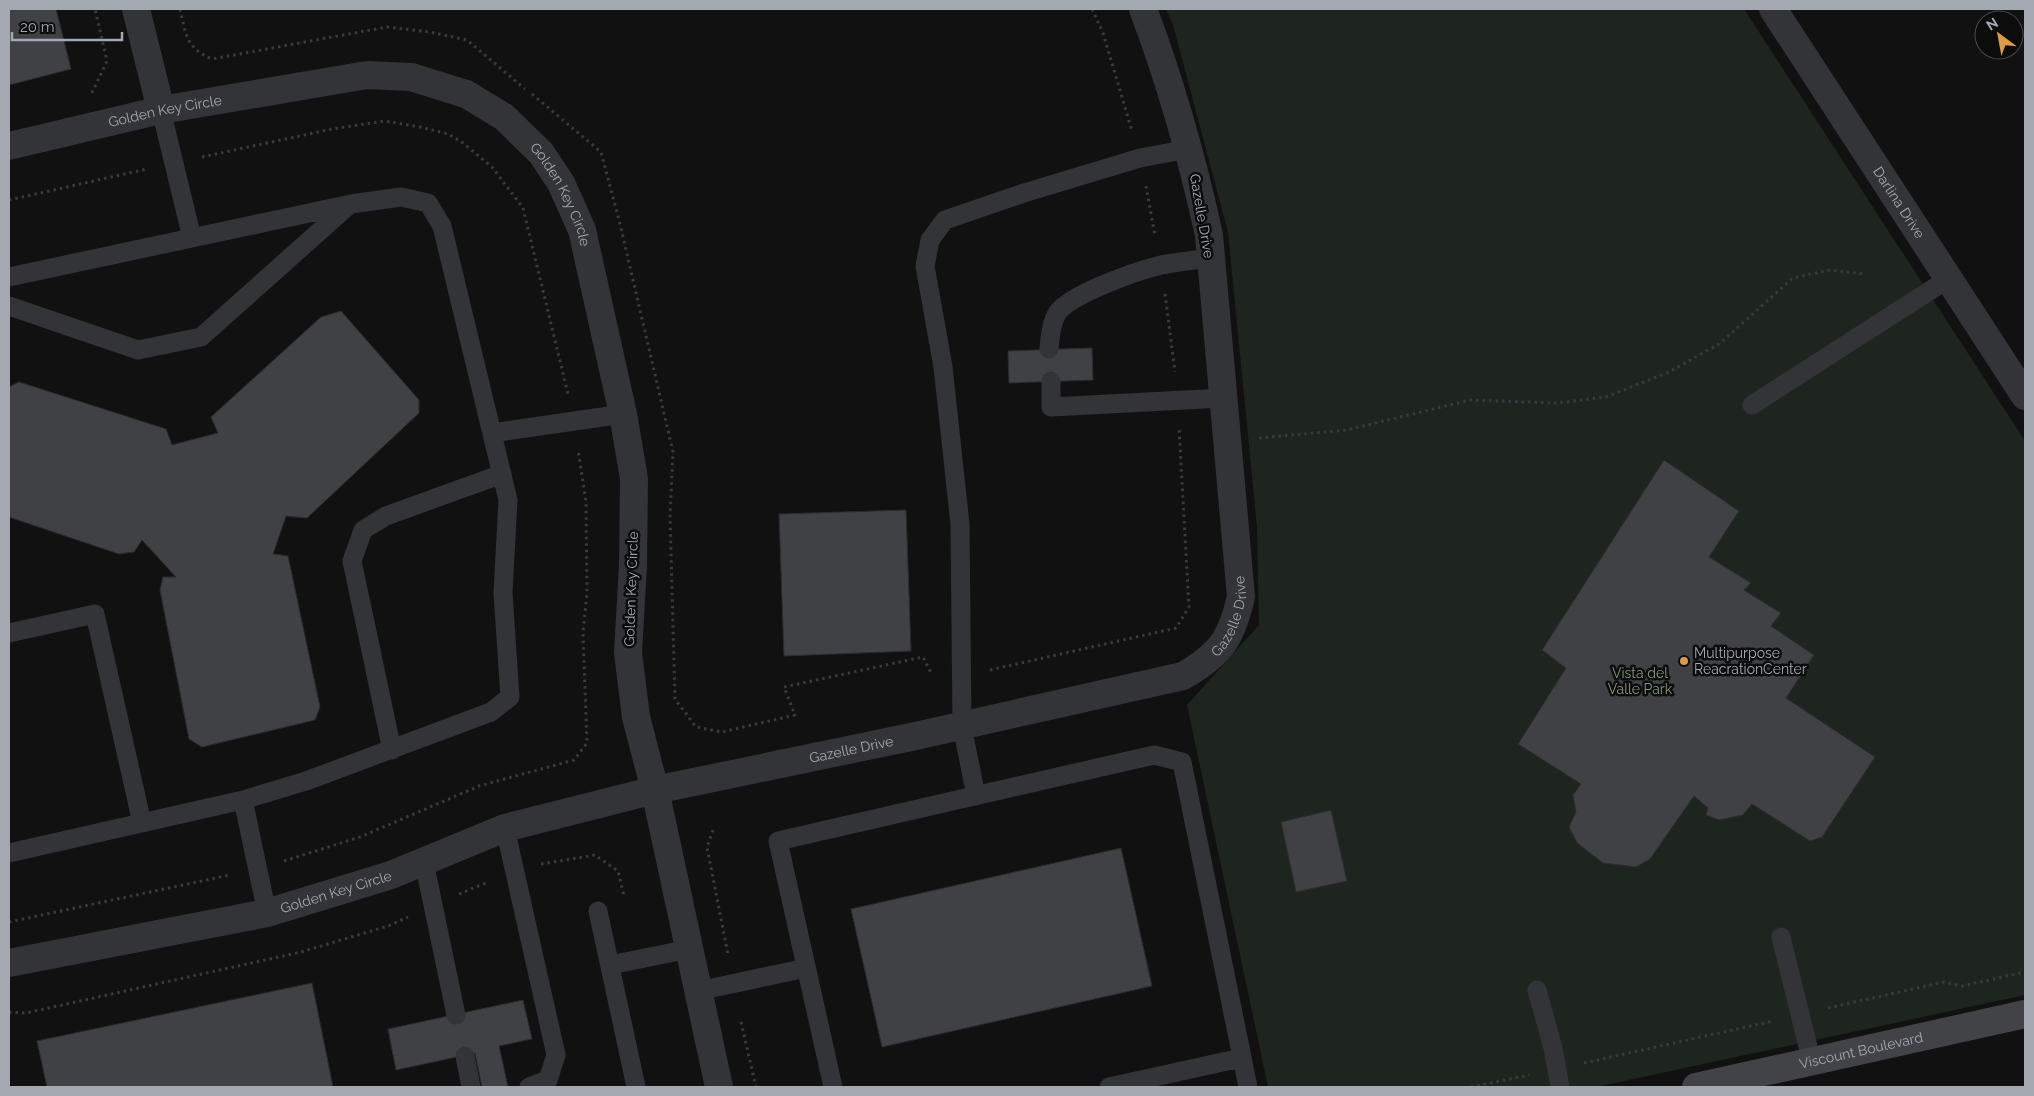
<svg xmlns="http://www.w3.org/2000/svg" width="2034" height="1096" viewBox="0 0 2034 1096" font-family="Raleway,sans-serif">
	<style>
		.green { fill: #1e251e }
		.building { fill: #404145; stroke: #2b2c2e }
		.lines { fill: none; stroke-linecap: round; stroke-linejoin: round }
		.path { stroke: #393b3e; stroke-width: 3; stroke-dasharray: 2.5 4; stroke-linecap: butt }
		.service { stroke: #333437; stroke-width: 19 }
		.minor { stroke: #333437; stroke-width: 28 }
		.secondary { stroke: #414347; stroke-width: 28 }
		.poi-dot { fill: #dc9d40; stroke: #0c0c0d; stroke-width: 2 }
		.labels { text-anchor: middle; stroke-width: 5; stroke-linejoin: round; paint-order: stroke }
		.street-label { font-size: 14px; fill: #a4a9b1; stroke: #0c0c0d }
		.poi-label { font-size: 14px; fill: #a4a9b1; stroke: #0c0c0d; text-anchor: start }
		.park-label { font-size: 14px; fill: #7d9b7d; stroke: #0c0c0d }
	</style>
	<rect width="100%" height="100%" fill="#111112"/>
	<path class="green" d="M1166,9H1744L2025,441V995L1596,1087H1268L1187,705L1259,625L1257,527L1228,232L1173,25Z"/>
	<path class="building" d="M9,9H56L71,69L9,85Z
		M341,311L419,400V413L307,518L286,516L273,554L288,556L320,707L315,720L202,747L189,739L160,590L163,577H176L142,540L134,552L119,554L9,517V387L19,382L166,429L172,445L218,433L211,417L321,317Z
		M1092,348L1093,380L1009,383L1008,351Z
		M1664,460L1739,511L1709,557L1751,583L1744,590L1781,613L1771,626L1814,655L1786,698L1875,757L1822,837L1810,841L1752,804L1743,815L1719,820L1706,815L1708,808L1694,796L1650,859L1636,867L1603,863L1577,843L1569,827L1576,812L1573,795L1581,784L1518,744L1566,668L1542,650Z
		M906,510L911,651L784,656L779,514Z
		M1331,810L1347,881L1296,892L1281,822Z
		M1121,848L1152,986L882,1047L851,909Z
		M312,983L333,1087H47L37,1041Z
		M523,1000L532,1039L499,1046L508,1087H482L475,1053L396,1070L388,1029Z"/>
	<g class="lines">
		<path class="path" d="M180,9C186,35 186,48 212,59L387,27L430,32L467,40L525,89
			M1092,9L1103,33L1132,131
			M92,93L107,61L95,9
			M532,94L601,152L620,224L673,452L670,516L675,699L696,727L722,732L795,715L784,687L923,657L931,673
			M202,157L332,129L385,121L420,127L448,134L463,143L492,167L523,208L568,394
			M1146,186L1155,236
			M9,200L147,169
			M1165,294L1175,372
			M1259,438L1347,430L1470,400L1556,403L1606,397L1669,372L1719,344L1793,278L1830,270L1864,274
			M990,670L1176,628L1189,607L1179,428
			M713,830L707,847L728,955
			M284,861L360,837L479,786L574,760L587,743L583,632L587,593L586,502L578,449
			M541,864L595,855L618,871L624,896
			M459,894L488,882
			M9,922L230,875
			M1828,1008L1944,982L1962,986L2025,972
			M9,1012L26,1013L301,952L388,926L408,917
			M741,1022L756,1087
			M1584,1063L1773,1021
			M1471,1087L1529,1075"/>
		<path class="service" d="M161,110L192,238
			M9,277L351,204L401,197L428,203L442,226L508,500L503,593L510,697L491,712L306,781L243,800L9,853
			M9,306L138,350L201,337L349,205
			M1049,349C1050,338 1051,322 1058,312C1073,293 1137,271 1161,265C1177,262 1194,260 1210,258
			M1051,381V407L1223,398
			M1752,405L1948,279
			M492,433L623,414
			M9,633L95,614L142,823
			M392,750L352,561L363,530L386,516L502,474
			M976,796L962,726L960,524L943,367L925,266L930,240L945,220L1024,193L1140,158L1188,149
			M243,800L267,913
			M505,828L556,1055L548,1080L529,1087
			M424,862L456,1015
			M598,911L636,1087
			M1781,937L1812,1063
			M610,965L689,949
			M1537,990L1553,1048L1560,1087
			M698,991L806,968
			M465,1056L471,1087
			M833,1087L778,841L1154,755L1182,762L1248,1087
			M1109,1087L1241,1058"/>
		<g class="minor">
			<path d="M136,9L161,110"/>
			<path id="s1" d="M1773,9L2025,396"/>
			<path id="s2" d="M9,146L161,110L367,75L411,77L466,94L504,117L541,153L561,183L582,230L623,414L634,479L633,565L628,653L636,717L655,790L719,1087"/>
			<path id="s3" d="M9,963L267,913L391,875L505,828L655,790L911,737L1183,676C1221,654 1231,639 1241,597L1209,235C1192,158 1171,83 1143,9"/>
		</g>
		<path class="secondary" id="s4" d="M1696,1087L2025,1014"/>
	</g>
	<circle class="poi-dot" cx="1684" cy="661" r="5"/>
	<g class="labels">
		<g class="street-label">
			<text dy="5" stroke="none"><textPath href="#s2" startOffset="160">Golden Key Circle</textPath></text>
			<text dy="5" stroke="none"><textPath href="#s2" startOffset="609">Golden Key Circle</textPath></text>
			<text dy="5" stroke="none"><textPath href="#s1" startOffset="231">Darlina Drive</textPath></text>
			<text transform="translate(1202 216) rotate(80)" y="5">Gazelle Drive</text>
			<text transform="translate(631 589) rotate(-88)" y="5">Golden Key Circle</text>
			<text dy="5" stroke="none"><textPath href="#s3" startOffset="1291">Gazelle Drive</textPath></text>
			<text dy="5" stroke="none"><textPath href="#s3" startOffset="871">Gazelle Drive</textPath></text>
			<text dy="5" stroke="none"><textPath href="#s3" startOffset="335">Golden Key Circle</textPath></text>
			<text dy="5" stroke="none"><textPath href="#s4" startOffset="169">Viscount Boulevard</textPath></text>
		</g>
		<g class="poi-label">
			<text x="1694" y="658">Multipurpose<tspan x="1694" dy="16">ReacrationCenter</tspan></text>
		</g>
		<g class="park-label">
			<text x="1640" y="678">Vista del<tspan x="1640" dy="16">Valle Park</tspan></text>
		</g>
	</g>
	<rect width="2034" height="1096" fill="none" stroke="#a4a9b1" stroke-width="20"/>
	<g transform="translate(1999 35) rotate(328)"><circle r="24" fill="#0c0c0d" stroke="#494b4f"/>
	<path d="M0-4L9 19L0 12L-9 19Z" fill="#dc9d40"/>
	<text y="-8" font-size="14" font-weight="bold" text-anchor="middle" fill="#a4a9b1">N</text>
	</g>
	<path d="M12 32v8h110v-8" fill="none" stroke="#a4a9b1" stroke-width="2.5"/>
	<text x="20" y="32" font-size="15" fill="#a4a9b1" stroke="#0c0c0d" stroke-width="4" paint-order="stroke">20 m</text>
</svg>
